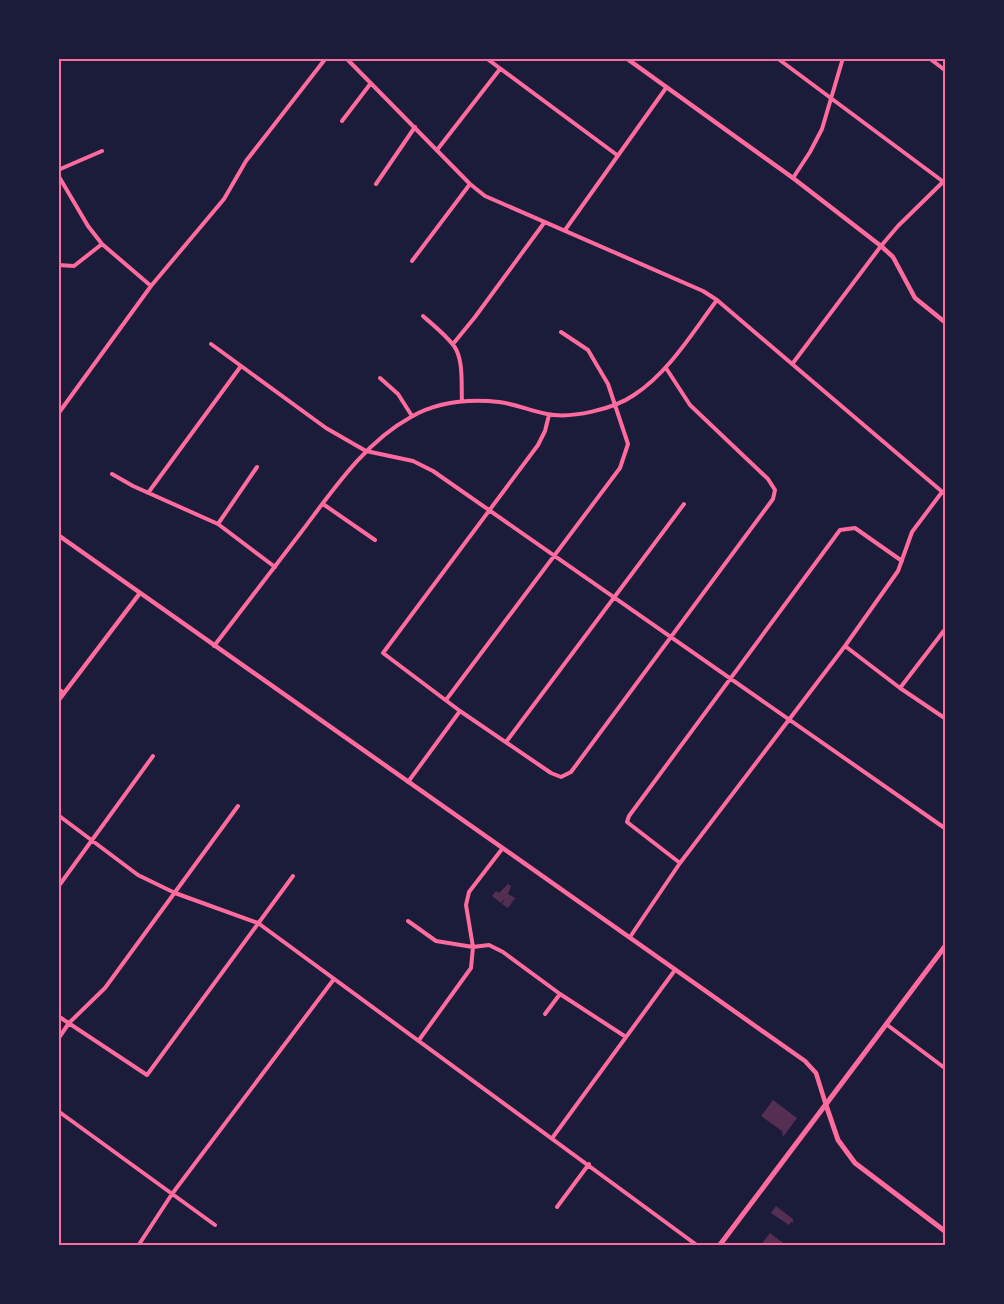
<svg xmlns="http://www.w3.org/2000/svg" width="1004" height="1304" viewBox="0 0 1004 1304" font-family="Lato,sans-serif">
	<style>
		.building { fill: #542f53 }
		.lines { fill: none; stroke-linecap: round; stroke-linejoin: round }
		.minor { stroke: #ff6b9d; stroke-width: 4 }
		.tertiary { stroke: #ff6b9d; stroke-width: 4.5 }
		.secondary { stroke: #ff6b9d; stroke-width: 5 }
		.neatline { fill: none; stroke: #ff6b9d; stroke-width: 2 }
	</style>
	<rect width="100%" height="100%" fill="#1b1b3a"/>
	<path class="building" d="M508,884L511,886L508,894L515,898L508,908L502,904L505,898L501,903L492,896L496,891L499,893Z
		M773,1100L797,1118L783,1137L782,1131L761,1116Z
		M776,1206L793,1219V1223L791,1222L789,1225L771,1213Z
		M770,1233L787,1246H760Z"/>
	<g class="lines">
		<path class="minor" d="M346,58L470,184L485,196L703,291L717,300L946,495
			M486,58L617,155
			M777,58L945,183
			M929,58L946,71
			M342,121L371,83
			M437,150L500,69
			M58,170L102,151
			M58,175L88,226L102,244L151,286
			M793,178L810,152L822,129L843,58
			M376,184L415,127
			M565,230L666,88
			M412,261L470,184
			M58,265L74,266L102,244
			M423,316C433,325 446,335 454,346C464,360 461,385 462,401
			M211,344L326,428L366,451L413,461L433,471L946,829
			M453,344L475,317L544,223
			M793,363L881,246L898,226L946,179
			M380,378L398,394L412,416
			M58,414L151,286L224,199L246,161L326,58
			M549,415L545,431L538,445L383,653L460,711L551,773L561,777L571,772L773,499L775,490L768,479L690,405L666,368
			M112,474L133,486L218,524L275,567
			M148,493L241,366
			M323,504L375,540
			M218,524L257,467
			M214,646C243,608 273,569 302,531C333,490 365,442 411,417C437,402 470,399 499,402C515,404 531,411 547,414C571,419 614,409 634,395C669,372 692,333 717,300
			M845,646L900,688L946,719
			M900,688L946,628
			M58,689L64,693
			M446,700L620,468L628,444L608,384L588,350L561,332
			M506,742L684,504
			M408,782L460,711
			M58,815L138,875L175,893L258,923L698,1246
			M680,863L627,822L629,816L840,530L855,528L902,561
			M58,887L153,756
			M408,921L436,941L473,947L489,945L503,952L560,994L626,1037
			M630,937L680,863L845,646L898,571L912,532L942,492
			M545,1014L560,994
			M58,1016L147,1075L293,876
			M886,1024L946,1069
			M58,1039L69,1023L105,988L238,806
			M419,1040L471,968L473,947L466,905L469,892L502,849
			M58,1111L215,1225
			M553,1137L675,970
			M557,1207L589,1164
			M58,1244L60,1246
			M138,1246L172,1194L334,979"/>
		<path class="tertiary" d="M626,58L793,178L881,246L893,257L915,298L946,323
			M58,535L805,1061L816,1073L826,1105
			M58,701L140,593"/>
		<path class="secondary" d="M826,1105L838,1140L855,1163L946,1232
			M719,1246L946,945"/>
	</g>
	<rect width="1004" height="1304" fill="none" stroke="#1b1b3a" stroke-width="120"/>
	<rect x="60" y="60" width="884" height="1184" class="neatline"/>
</svg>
